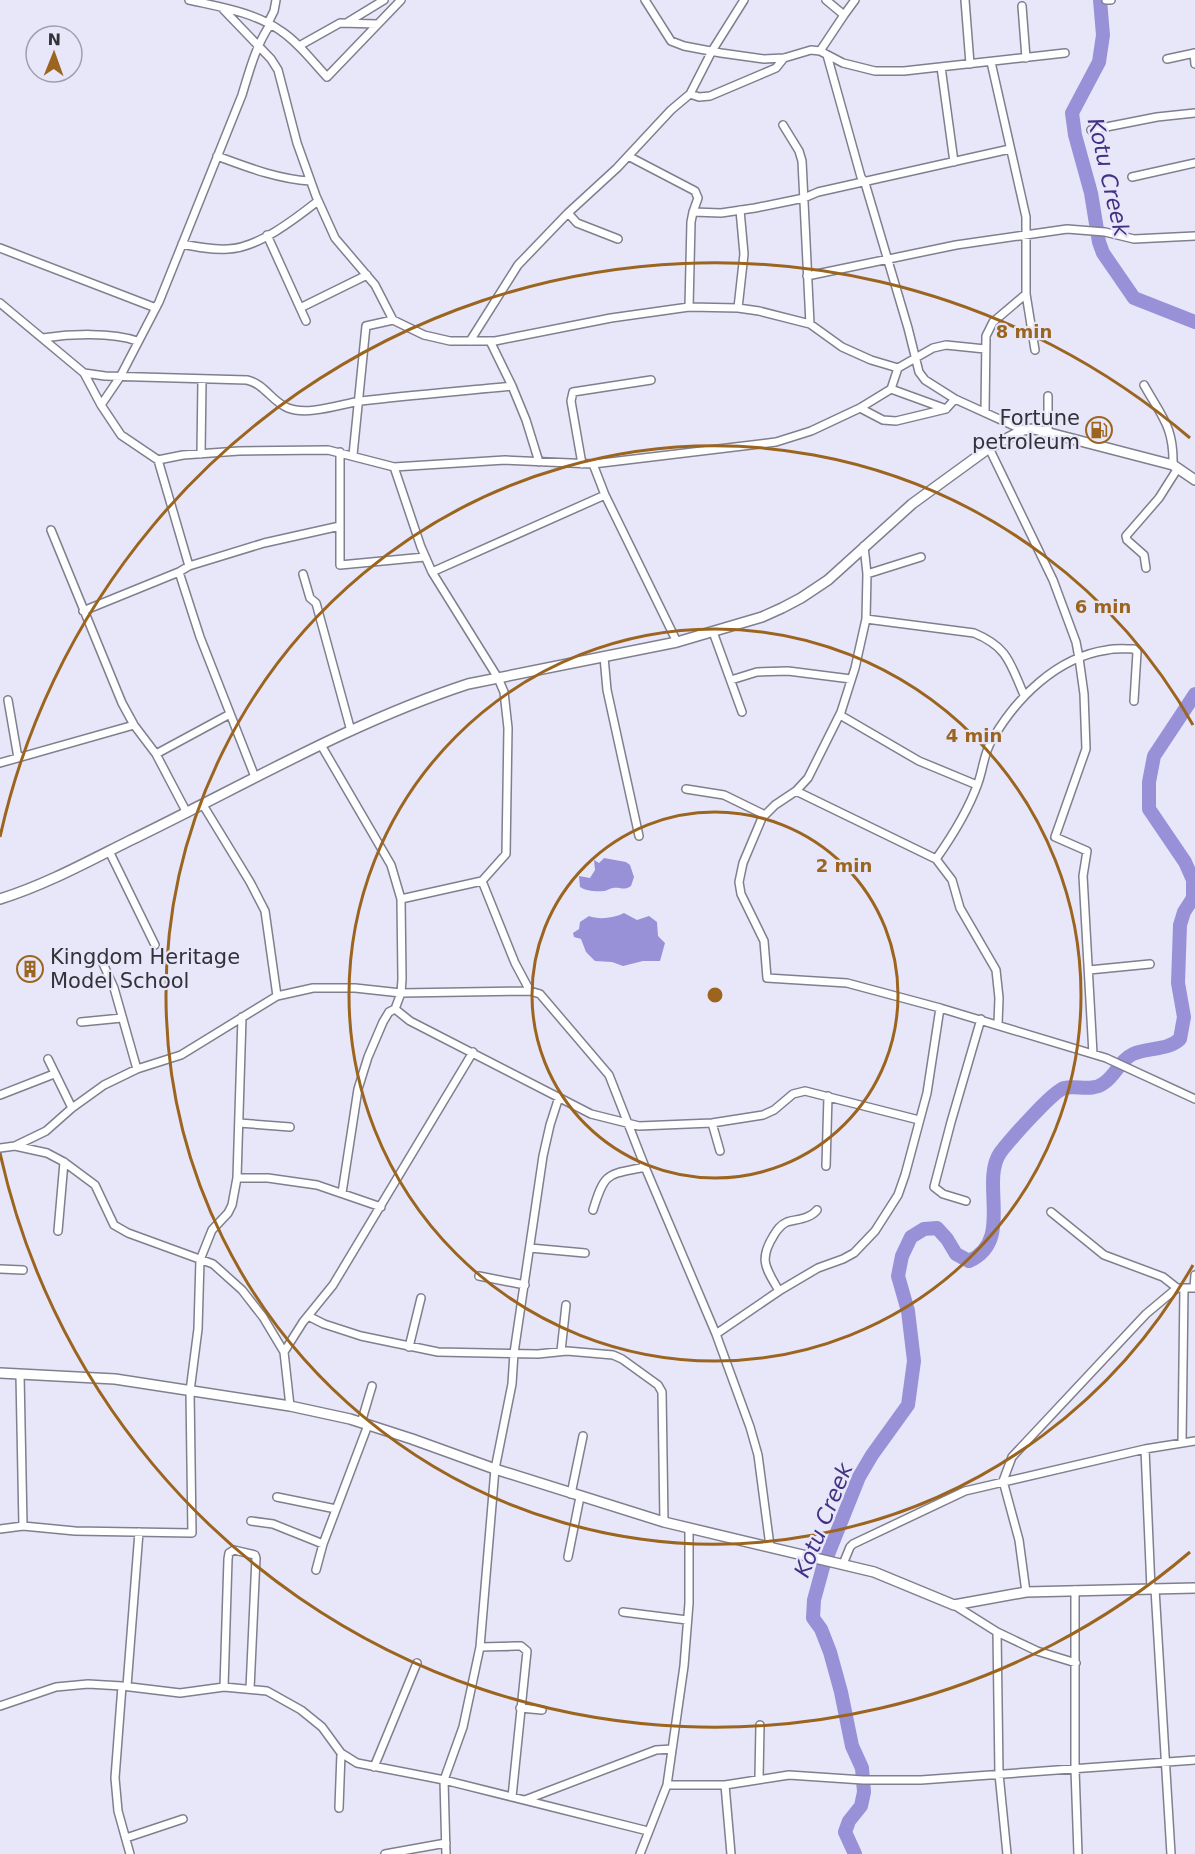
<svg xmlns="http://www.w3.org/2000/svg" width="1195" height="1854" viewBox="0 0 1195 1854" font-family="'DejaVu Sans',sans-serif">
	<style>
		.water { fill: #9891d8 }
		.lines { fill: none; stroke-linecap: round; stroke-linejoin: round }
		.river { stroke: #9891d8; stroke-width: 14 }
		.minor-casing { stroke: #7f7f8e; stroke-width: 10 }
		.tertiary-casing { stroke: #7f7f8e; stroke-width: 12 }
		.minor { stroke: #fff; stroke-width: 7 }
		.tertiary { stroke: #fff; stroke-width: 9 }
		.ring { fill: none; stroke: #9b651f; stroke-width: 3 }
		.labels { text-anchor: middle; stroke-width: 4.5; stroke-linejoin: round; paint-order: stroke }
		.poi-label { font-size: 21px; fill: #333239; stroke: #e8e7f9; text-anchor: end }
		.water-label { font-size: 22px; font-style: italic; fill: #433185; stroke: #e8e7f9 }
		.centre { fill: #9b651f; stroke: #e8e7f9; stroke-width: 3 }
		.ring-label { font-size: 18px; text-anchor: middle; font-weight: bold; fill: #9b651f; stroke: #e8e7f9; stroke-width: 4.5; stroke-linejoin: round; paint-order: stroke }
	</style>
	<rect width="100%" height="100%" fill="#e8e7f9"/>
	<path class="water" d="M604,858L626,862L630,865L634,877L631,886C624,891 620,887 613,888C610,888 607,891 604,891C596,892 586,891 580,887L579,876L590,878L595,870L594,860L599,863Z
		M624,913L637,920L649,916L657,922L658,936L665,943L660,961H643L623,966L612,962L595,961L586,952L581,939L574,937L573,933L579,929L580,922L589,916C599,920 614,918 624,913Z"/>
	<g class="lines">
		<path class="river" d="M1100,0L1103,35L1099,62L1072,113L1075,135L1091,193L1099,242L1103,253L1134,298L1195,322
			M855,1854L845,1832L849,1821L861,1806L864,1792L862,1768L852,1746L841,1692L830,1652L821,1629L813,1618L814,1600L823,1567L859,1477L872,1455L908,1405L914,1361L908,1311L898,1276L902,1256L911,1237L924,1229L937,1228L947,1239L956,1254L969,1261C1014,1241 980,1183 1000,1153C1009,1141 1052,1092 1064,1088C1077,1085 1092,1092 1104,1083C1116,1075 1120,1060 1133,1054C1149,1047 1167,1051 1180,1039L1184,1017L1178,983L1180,925L1184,912L1193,898V880L1185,862L1149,809V782L1154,756L1195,694"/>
		<defs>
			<path id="minor" d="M189,0C220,7 254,12 281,31C299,43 312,61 327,77L401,0
				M645,0L671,41L684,46L721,53L764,59L784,58L811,50L820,51L843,63L875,71H904L1065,53
				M826,0L844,15L855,0
				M965,0L970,64
				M1106,0H1111
				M1022,6L1026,58
				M223,9L271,59L278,70L297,143L316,196L335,238L375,285L393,320L424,335L450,341H495L611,318L689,307L738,308L759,311L810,324L842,347L871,360L898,368
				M348,22L384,0
				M268,23L274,11L276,0
				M299,46L340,23L377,24
				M820,51L844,15
				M1194,53L1195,64
				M827,55L861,177L865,183L908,328L919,372L925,380L955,399
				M1167,59L1195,53
				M991,62L1026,217V294L1035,350
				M941,67L954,162
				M690,94L699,97L710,96L776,68L784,58
				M783,125L799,151L802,161L810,324
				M1091,130L1157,117L1195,113
				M217,156C247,167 277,179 310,181
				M628,156L695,191L698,198L693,212L721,213L755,208L804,198L818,192L1010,149
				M1132,177L1195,163
				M568,213L577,223L618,239
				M267,235L306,321
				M182,244C197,247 212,250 228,249C258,248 295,219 318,201
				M0,248L156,308
				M807,276L956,245L1067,229L1105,232L1134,239L1195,236
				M0,303L84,373L101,405L121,435L158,460L189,566
				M689,307L691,222L693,212
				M300,308L367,275
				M738,308L744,254L740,210
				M43,338C70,334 112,332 137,341
				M470,341L518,265L568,213L617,168L671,110L690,94L712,51L744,0
				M490,341L512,386L526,420L539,462
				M84,373L105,376L247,380C265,384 272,402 288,408C308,416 341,404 361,401C411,395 462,391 512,386
				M1144,385C1162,417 1174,427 1173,465
				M891,389L946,409L955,399L1023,430
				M101,405L120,377L159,302L242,95C249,72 256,45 270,25
				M860,408L883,420L896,421L946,409
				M985,412L986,336L993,322L1026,294
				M1048,432V396
				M989,448L1053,580L1076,642L1079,658L1084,694L1086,749L1055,837L1087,851L1083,876L1093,1054
				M340,452V565L425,557
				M201,454L202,380
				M353,455L366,326L393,320
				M158,460L183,455L239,451L328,450L394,467L421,547L432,572L498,678L504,692L508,728L506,854L482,881L401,899
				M582,464L571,401L573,392L651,380
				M593,464L605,495L677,642
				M394,467L505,460L593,464L776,442L811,431L860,408L891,389L898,368L933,348L946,345L985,349
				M51,530L122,703L134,725L156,754L187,813
				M864,546L867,574L866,619L855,668L841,712L808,778L796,791L775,805L762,818L743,863L739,882L741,894L764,941L767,978L847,983L940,1008L1106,1058L1195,1099
				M1146,568L1144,555L1127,540L1126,536L1159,498L1178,468
				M179,572L200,637L255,777
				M432,572L605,495
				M303,574L310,598L316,603L351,731
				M867,574L921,557
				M83,611L179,572L189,566L264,543L340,526
				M866,619L974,633C1008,647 1010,663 1024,695
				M713,632L742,712
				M604,657L607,690L639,836
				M731,680L757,672L788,671L851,679
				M8,700L18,758
				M840,715L919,761L977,785
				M321,745L391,865L401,899L402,979L401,993L395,1009L410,1021L591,1114L639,1126L712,1123L763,1115L774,1110L793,1094L805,1091L919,1120
				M156,754L230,714
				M0,763L134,725
				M686,789L724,795L765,815
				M796,791L936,859L952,880L960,908L996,970L999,998L998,1024
				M203,805L250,882L265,911L277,996
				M109,851L155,945
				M936,859C953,835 968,811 978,783C983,770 984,752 992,740C1016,698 1057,657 1107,650C1116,648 1125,649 1134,649L1137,652L1134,701
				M482,881L515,963L530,991
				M101,959L114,988L137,1069
				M1089,970L1150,964
				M81,1022L122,1018
				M48,1059L72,1108
				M0,1095L54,1074
				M239,1123L290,1127
				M712,1123L720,1151
				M15,1146L47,1153L64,1162L95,1185L114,1225L128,1233L213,1264L242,1290L263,1317L284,1352L290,1406
				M0,1148L15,1146L46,1131L72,1108L104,1085L137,1069L181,1055L277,996L313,988H355L401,993L530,991L540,994L609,1075L645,1167L716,1334L750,1427L758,1455L770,1546
				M826,1166L828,1096
				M237,1178H268L317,1185L381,1207
				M342,1193L358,1089L368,1057L383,1022L389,1012L395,1009
				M966,1201L943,1194L934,1187L951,1122L981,1019
				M593,1210C605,1171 607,1175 645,1167
				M1051,1212L1104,1255L1163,1277L1177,1288H1195
				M58,1231L64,1162
				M530,1248L585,1253
				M0,1269L23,1270
				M479,1276L525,1285
				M1194,1288L1195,1275
				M779,1291L818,1268L843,1259L854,1253L875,1231L898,1195L905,1175L927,1093L940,1008
				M308,1316L324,1324L361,1336L438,1352L538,1354L567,1351L613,1355L622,1359L658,1385L662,1392L664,1522
				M716,1334L779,1291C766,1268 758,1260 774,1235C777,1230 780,1225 787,1222C797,1219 810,1219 817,1210
				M409,1347L421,1298
				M561,1351L566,1305
				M284,1352L303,1322L333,1285L473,1052
				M20,1375L23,1526
				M361,1423L372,1386
				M1182,1442L1184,1288
				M1145,1449L1151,1589
				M571,1494L583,1436
				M277,1497L336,1509
				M251,1521L273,1524L323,1544
				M0,1529L23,1526L75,1531L192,1533L190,1391L198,1329L200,1260L212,1230L228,1213L232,1205L237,1178L242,1017
				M568,1557L580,1497
				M843,1564L850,1547L853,1544L965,1491L1145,1449L1195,1441
				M316,1570L323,1544L368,1425
				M1155,1589L1171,1854
				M1075,1590V1769L1078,1854
				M1026,1592L1019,1540L1003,1481L1012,1457L1146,1314L1177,1288
				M954,1605L997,1632L1037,1651L1076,1663
				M623,1612L687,1620
				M997,1632L999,1774L1007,1854
				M480,1647L516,1646H521L527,1651L512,1797
				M122,1686L115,1778L118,1811L130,1854
				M127,1686L139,1532
				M224,1687L228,1559L229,1553L234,1550L255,1555L256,1558L250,1689
				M0,1706L56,1687L88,1684L122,1686L180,1693L224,1687L267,1691L301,1710L322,1727L341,1753L357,1763L444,1780L648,1831
				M520,1708L542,1710
				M374,1767L417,1663
				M759,1778L760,1725
				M667,1785H725L789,1775L863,1780H921L1195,1760
				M725,1785L731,1854
				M525,1800L656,1750L672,1749
				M339,1808L341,1753
				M126,1838L183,1819
				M385,1854L446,1843
				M446,1854L444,1780L463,1727L480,1647L495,1469L512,1384L514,1353L543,1156L550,1125L559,1097
				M640,1854L667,1785L684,1666L689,1603V1528"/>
			<path id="tertiary" d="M0,899C45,885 87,862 129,841C241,787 349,723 468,684L677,642L762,617L782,608L801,598L828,580L912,504L989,448L1023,430L1034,429L1173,465L1195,480
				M0,1373L115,1379L290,1406L350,1419L412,1439L495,1469L664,1522L874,1572L954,1605L1026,1592L1195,1588"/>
		</defs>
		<use href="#minor" class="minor-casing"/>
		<use href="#tertiary" class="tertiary-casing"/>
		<use href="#minor" class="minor"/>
		<use href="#tertiary" class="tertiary"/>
	</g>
	<g class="ring">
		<circle cx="715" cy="995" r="183"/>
		<circle cx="715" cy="995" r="366"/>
		<path d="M1193 1265A549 549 0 1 1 1193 725"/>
		<path d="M1190 1552A732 732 0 0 1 0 1153M0 837A732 732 0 0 1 1190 438"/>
	</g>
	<defs>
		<symbol id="fuel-ring" viewBox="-11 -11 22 22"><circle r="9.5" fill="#e8e7f9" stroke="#9b651f" stroke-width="1.5"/><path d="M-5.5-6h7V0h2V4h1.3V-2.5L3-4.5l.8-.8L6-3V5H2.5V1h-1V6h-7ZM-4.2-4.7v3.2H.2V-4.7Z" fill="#9b651f"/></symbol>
		<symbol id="building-ring" viewBox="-11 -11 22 22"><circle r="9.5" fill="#e8e7f9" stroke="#9b651f" stroke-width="1.5"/><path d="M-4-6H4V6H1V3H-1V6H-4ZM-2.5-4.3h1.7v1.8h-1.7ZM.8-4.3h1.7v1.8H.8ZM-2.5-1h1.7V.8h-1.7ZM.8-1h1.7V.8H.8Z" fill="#9b651f"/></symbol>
	</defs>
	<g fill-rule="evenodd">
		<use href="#fuel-ring" x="1084" y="415" width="30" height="30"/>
		<use href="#building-ring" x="15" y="954" width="30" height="30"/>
	</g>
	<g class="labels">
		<g class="poi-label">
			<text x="1080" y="425">Fortune<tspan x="1080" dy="24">petroleum</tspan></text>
			<text x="50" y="964" text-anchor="start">Kingdom Heritage<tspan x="50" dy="24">Model School</tspan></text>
		</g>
		<g class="water-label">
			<text transform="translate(1109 177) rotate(77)" y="8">Kotu Creek</text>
			<text transform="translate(823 1520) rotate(-68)" y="8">Kotu Creek</text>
		</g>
	</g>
	<circle cx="715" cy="995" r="9" class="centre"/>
	<g class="ring-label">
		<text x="1024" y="338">8 min</text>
		<text x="1103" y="613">6 min</text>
		<text x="974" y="742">4 min</text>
		<text x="844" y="872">2 min</text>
	</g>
	<g transform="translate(54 54) rotate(1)"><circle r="28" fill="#e8e7f9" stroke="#a09fac" stroke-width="1.5"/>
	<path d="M0-4.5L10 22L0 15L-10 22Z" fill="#9b651f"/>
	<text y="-9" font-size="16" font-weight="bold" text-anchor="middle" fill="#333239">N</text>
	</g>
</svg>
